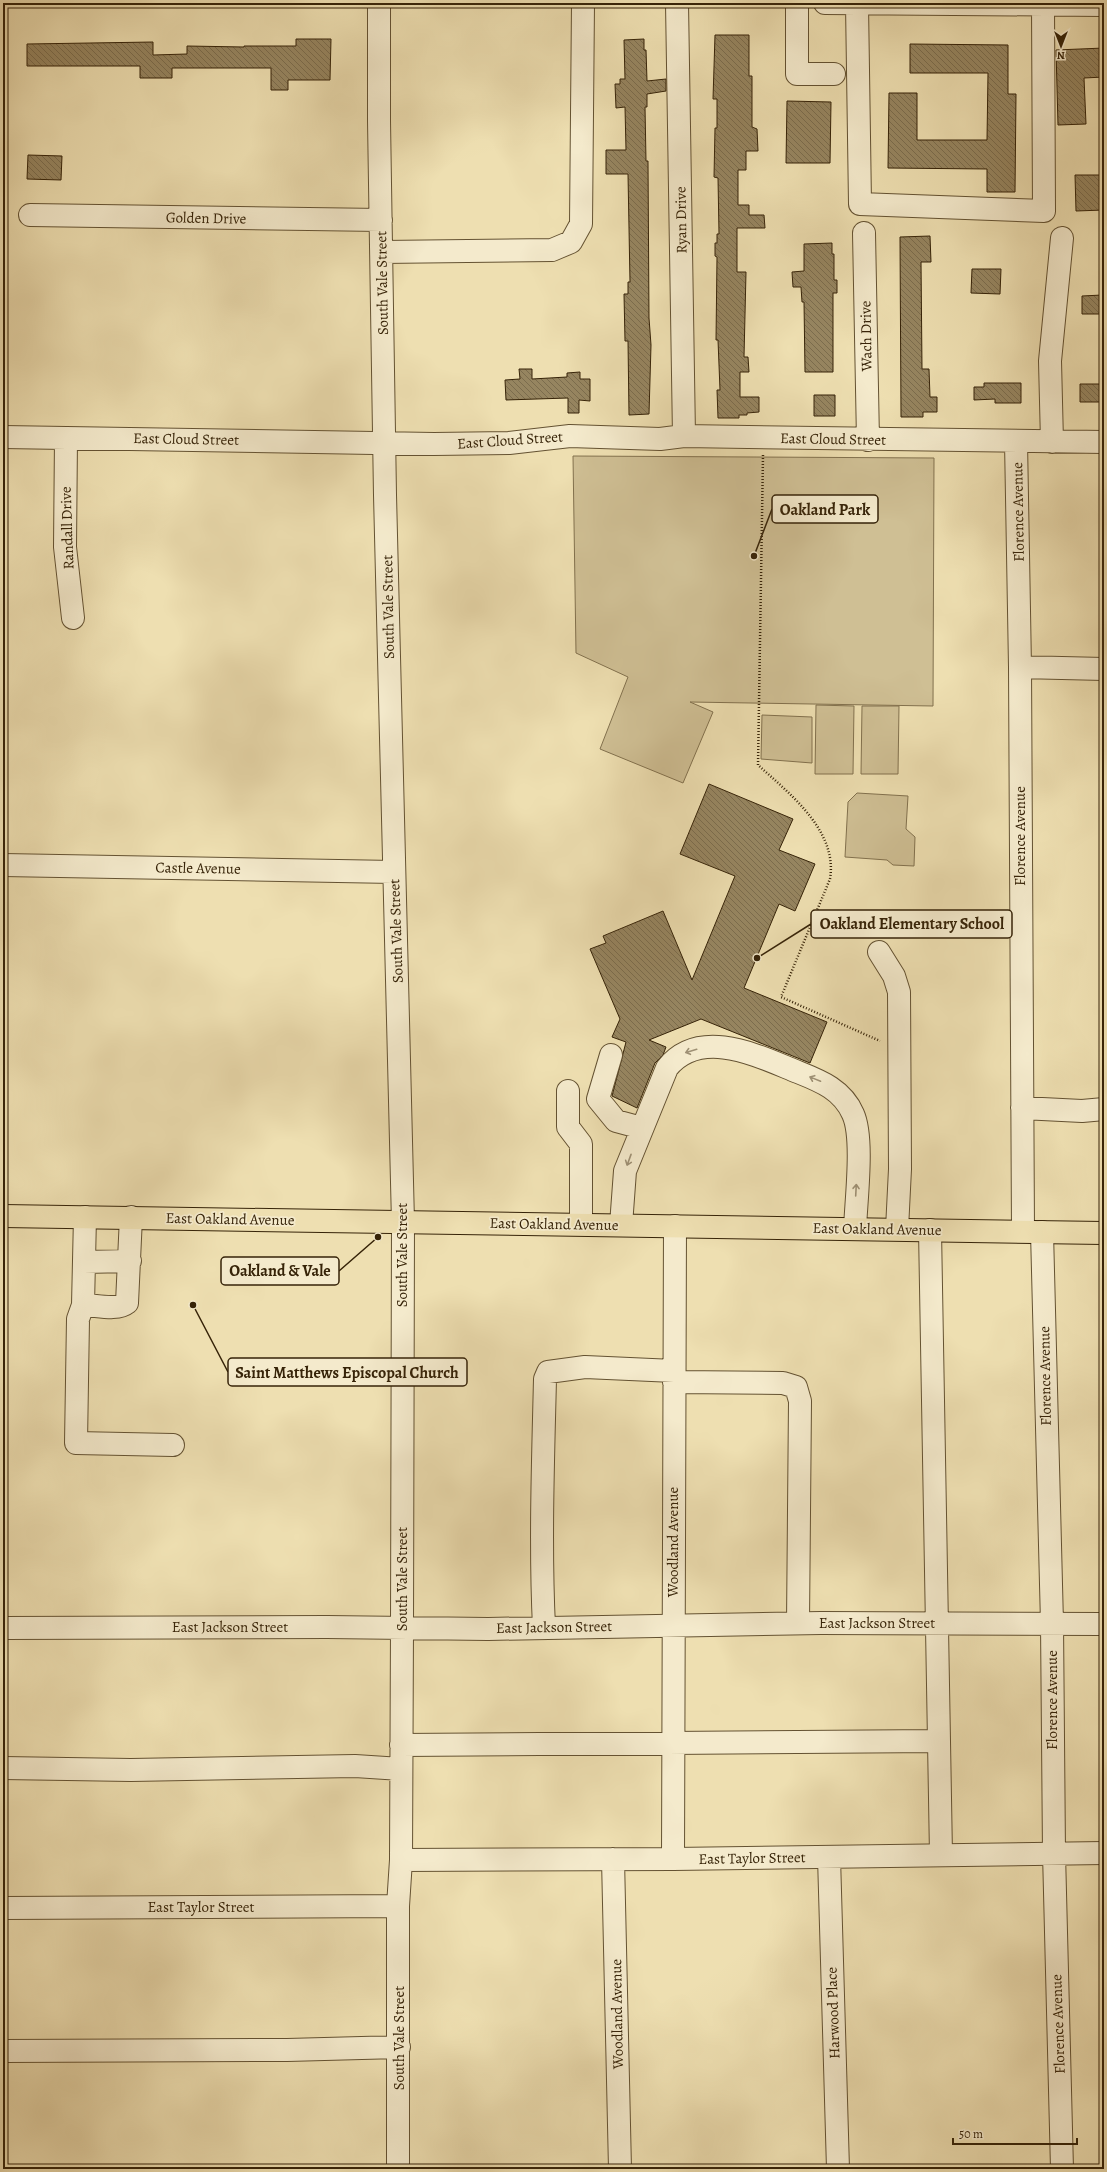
<svg xmlns="http://www.w3.org/2000/svg" width="1107" height="2172" viewBox="0 0 1107 2172" font-family="Alegreya,serif">
	<style>
		.park { fill: #cfbf94; stroke: #82714e }
		.building { fill: url(#building-back-hatch); stroke: #362308 }
		.lines { fill: none; stroke-linecap: round; stroke-linejoin: round }
		.minor-casing { stroke: #645232; stroke-width: 24 }
		.major-casing { stroke: #362308; stroke-width: 24 }
		.path { stroke: #362308; stroke-width: 2.5; stroke-dasharray: 1 2; stroke-linecap: butt }
		.minor { stroke: #f4eacc; stroke-width: 22 }
		.major { stroke: #eedfb1; stroke-width: 22 }
		.oneway { stroke: #9e9074 }
		.labels { text-anchor: middle; stroke-width: 3.5; stroke-linejoin: round; paint-order: stroke }
		.street-label { font-size: 15px; fill: #362308; stroke: #f4eacc }
		.leader { fill: none; stroke: #362308; stroke-width: 1.5 }
		.callout-dot { fill: #362308; stroke: #f4eacc; stroke-width: 1.5 }
		.callout { fill: #f4eacc; stroke: #362308; stroke-width: 1.5 }
		.callout-label { font-size: 16px; text-anchor: middle; font-weight: bold; fill: #362308 }
	</style>
	<defs>
		<pattern id="building-back-hatch" width="6" height="6" patternUnits="userSpaceOnUse"><rect width="6" height="6" fill="#968560"/><path d="M-1 5l2 2M0 0l6 6M5-1l2 2" fill="none" stroke="#7b6c4d"/></pattern>
	</defs>
	<rect width="100%" height="100%" fill="#eedfb1"/>
	<filter id="stains"><feTurbulence type="fractalNoise" baseFrequency=".005" numOctaves="4"/><feColorMatrix values="0 0 0 0 .2 0 0 0 0 .09 0 0 0 0 .02 0 0 0 .5 -.17"/></filter>
	<radialGradient id="worn" r=".72"><stop offset=".6" stop-color="#630" stop-opacity="0"/><stop offset="1" stop-color="#630" stop-opacity=".3"/></radialGradient>
	<path class="park" d="M573,456L934,458L933,706L690,702L713,712L683,783L600,749L628,677L576,653Z
		M816,705L854,706L853,774H815Z
		M862,706H899L898,774H861Z
		M762,715L812,717V763L761,759Z
		M857,793L908,796L906,829L915,837L914,866L893,865L887,860L845,857L848,802Z"/>
	<path class="building" d="M715,35H749V76H752V127L757,129L758,151H746V170H738V205H749V215H764L765,228H737V272H746L744,357H748L749,372H740V397H759V412L747,413V415H739V418H718L717,390H720L718,340H716L717,257L715,256V243H717V234H719L718,178L714,177L715,128H717V99H713Z
		M296,39H331L330,80H288V90H271V68H172V78H140V66H27V44L153,42V55L187,54V46L244,47V46H296Z
		M644,39V50H646L647,81L666,79V91L647,94V107H645L646,161H648L649,318L651,345L649,414L629,415L628,341H625L624,294H628V282H630L628,174H606V150H626L625,107L616,108L615,84H620V79H625L624,40Z
		M910,44L1008,45V94H1016L1015,192H987V169L888,168L889,93H917V140H987L988,73H910Z
		M1104,48V77L1084,78L1086,124L1058,125L1056,50Z
		M787,101L831,102L830,163H786Z
		M28,155L62,156L61,180L27,179Z
		M1075,175H1104V210L1076,211Z
		M930,236L931,262H921L922,369H929L930,397H937V412H923V417H901L900,237Z
		M832,243V254H834V280H837V293H833V372H805L804,302H802L801,287H793L792,272L804,271V244Z
		M972,269H1001L1000,294L971,293Z
		M1102,295V314H1082V296Z
		M519,369H532V379L567,377V373L580,372V379H590V401L579,400V413H568V398L506,400L505,380L520,379Z
		M984,383H1021V403H995V399L974,400V387H984Z
		M1080,384H1104V402H1080Z
		M814,395H835V416H814Z
		M709,784L793,819L779,850L815,864L795,911L779,904L744,988L827,1022L810,1063L701,1019L649,1040L666,1047L663,1055L655,1063L637,1108L612,1096L626,1042L612,1037L620,1019L590,949L606,943L603,936L663,911L692,980L735,876L680,854Z"/>
	<g class="lines">
		<defs>
			<path id="minor" d="M379,3V121L385,495L403,1222L402,1628L401,1860L398,1906V2169
				M677,3L684,436
				M797,3V74H834
				M825,3L1104,5
				M857,4L860,204L1044,211L1043,5
				M30,215L381,220
				M864,233L868,440
				M382,252L552,250L571,242L581,224L583,3
				M3,437L434,444L509,443L570,436L660,439L684,436L748,437L1104,442
				M66,438L65,547L73,618
				M1016,441L1020,667L1023,1231
				M1052,442L1050,361L1062,238
				M1020,667L1104,669
				M3,865L394,872
				M879,952L894,976L899,992L900,1169L897,1229
				M611,1055L598,1099L616,1121L642,1128
				M568,1091V1127L581,1144V1224
				M1022,1108L1082,1111L1104,1109
				M85,1217L83,1305C96,1305 117,1311 127,1303L131,1217
				M621,1225L625,1171L667,1068C698,1029 752,1053 788,1068C814,1079 841,1086 853,1114C864,1138 856,1200 855,1229
				M930,1230L941,1855
				M1042,1232L1052,1623L1054,1853L1062,2169
				M84,1262L130,1261
				M83,1305L78,1319L76,1443L173,1445
				M674,1382L783,1383L796,1387L800,1401L798,1623
				M544,1627C540,1545 543,1462 545,1379L548,1372L585,1367L674,1371
				M3,1628L327,1627L488,1629L821,1623L1104,1624
				M401,1745L938,1741
				M3,1768L131,1770L355,1766L401,1769
				M829,1857L838,2169
				M613,1859L620,2169
				M673,1859L675,1226
				M401,1860L673,1859L1104,1853
				M3,1908L398,1906
				M3,2051L287,2050L399,2047"/>
			<path id="major" d="M3,1216L1104,1233"/>
		</defs>
		<use href="#minor" class="minor-casing"/>
		<use href="#major" class="major-casing"/>
		<path class="path" d="M763,455L758,765C790,794 838,831 830,879L781,997L880,1041"/>
		<use href="#minor" class="minor"/>
		<use href="#major" class="major"/>
	</g>
	<defs><path id="oneway-shaft" d="M-6 0H5M1.5-3L5.5 0L1.5 3" fill="none" stroke-width="1.6" stroke-linecap="round" stroke-linejoin="round"/></defs>
	<g class="oneway">
		<use href="#oneway-shaft" transform="translate(691 1051) rotate(163)"/>
		<use href="#oneway-shaft" transform="translate(815 1079) rotate(-158)"/>
		<use href="#oneway-shaft" transform="translate(629 1160) rotate(110)"/>
		<use href="#oneway-shaft" transform="translate(856 1190) rotate(-87)"/>
	</g>
	<g class="labels">
		<g class="street-label">
			<text transform="translate(206 218) rotate(1)" y="5">Golden Drive</text>
			<text transform="translate(681 220) rotate(-91)" y="5">Ryan Drive</text>
			<text transform="translate(382 283) rotate(-91)" y="5">South Vale Street</text>
			<text transform="translate(866 336) rotate(-91)" y="5">Wach Drive</text>
			<text transform="translate(186 439) rotate(1)" y="5">East Cloud Street</text>
			<text transform="translate(833 439) rotate(1)" y="5">East Cloud Street</text>
			<text transform="translate(510 440) rotate(-4)" y="5">East Cloud Street</text>
			<text transform="translate(1018 512) rotate(-91)" y="5">Florence Avenue</text>
			<text transform="translate(67 528) rotate(-92)" y="5">Randall Drive</text>
			<text transform="translate(388 607) rotate(-91)" y="5">South Vale Street</text>
			<text transform="translate(1020 836) rotate(-90)" y="5">Florence Avenue</text>
			<text transform="translate(198 868) rotate(1)" y="5">Castle Avenue</text>
			<text transform="translate(396 931) rotate(-92)" y="5">South Vale Street</text>
			<text transform="translate(230 1219) rotate(1)" y="5">East Oakland Avenue</text>
			<text transform="translate(554 1224) rotate(1)" y="5">East Oakland Avenue</text>
			<text transform="translate(877 1229) rotate(1)" y="5">East Oakland Avenue</text>
			<text transform="translate(402 1255) rotate(-90)" y="5">South Vale Street</text>
			<text transform="translate(1045 1376) rotate(-91)" y="5">Florence Avenue</text>
			<text transform="translate(673 1542) rotate(-90)" y="5">Woodland Avenue</text>
			<text transform="translate(402 1579) rotate(-90)" y="5">South Vale Street</text>
			<text x="877" y="1628">East Jackson Street</text>
			<text x="230" y="1632">East Jackson Street</text>
			<text transform="translate(554 1627) rotate(-1)" y="5">East Jackson Street</text>
			<text transform="translate(1052 1700) rotate(-90)" y="5">Florence Avenue</text>
			<text transform="translate(752 1858) rotate(-1)" y="5">East Taylor Street</text>
			<text x="201" y="1912">East Taylor Street</text>
			<text transform="translate(833 2013) rotate(-92)" y="5">Harwood Place</text>
			<text transform="translate(617 2014) rotate(-91)" y="5">Woodland Avenue</text>
			<text transform="translate(1058 2024) rotate(-92)" y="5">Florence Avenue</text>
			<text transform="translate(399 2038) rotate(-90)" y="5">South Vale Street</text>
		</g>
	</g>
	<path class="leader" d="M754 556L772 509M757 958L811 924M378 1237L339 1271M193 1305L228 1372"/>
	<g class="callout-dot">
		<circle cx="754" cy="556" r="4"/>
		<circle cx="757" cy="958" r="4"/>
		<circle cx="378" cy="1237" r="4"/>
		<circle cx="193" cy="1305" r="4"/>
	</g>
	<g class="callout">
		<rect x="772" y="495" width="106" height="28" rx="4"/>
		<rect x="811" y="910" width="201" height="28" rx="4"/>
		<rect x="221" y="1257" width="118" height="28" rx="4"/>
		<rect x="228" y="1358" width="239" height="28" rx="4"/>
	</g>
	<g class="callout-label">
		<text x="825" y="515">Oakland Park</text>
		<text x="912" y="929">Oakland Elementary School</text>
		<text x="280" y="1276">Oakland &amp; Vale</text>
		<text x="347" y="1378">Saint Matthews Episcopal Church</text>
	</g>
	<rect width="1107" height="2172" fill="none" stroke="#eedfb1" stroke-width="16"/>
	<rect x="4" y="4" width="1099" height="2164" fill="none" stroke="#362308" stroke-width="2"/>
	<rect x="8" y="8" width="1091" height="2156" fill="none" stroke="#362308"/>
	<g transform="translate(1061 46) rotate(180)" stroke="#f4eacc" stroke-width="3" paint-order="stroke">
	<path d="M0-3L7 15L0 10L-7 15Z" fill="#362308"/>
	<text y="-6" font-size="11" font-weight="bold" text-anchor="middle" fill="#362308">N</text>
	</g>
	<path d="M953 2138v6h124v-6" fill="none" stroke="#362308" stroke-width="2"/>
	<text x="959" y="2138" font-size="12" fill="#362308" stroke="#f4eacc" stroke-width="3" paint-order="stroke">50 m</text>
	<rect width="100%" height="100%" filter="url(#stains)"/>
	<rect width="100%" height="100%" fill="url(#worn)"/>
</svg>
